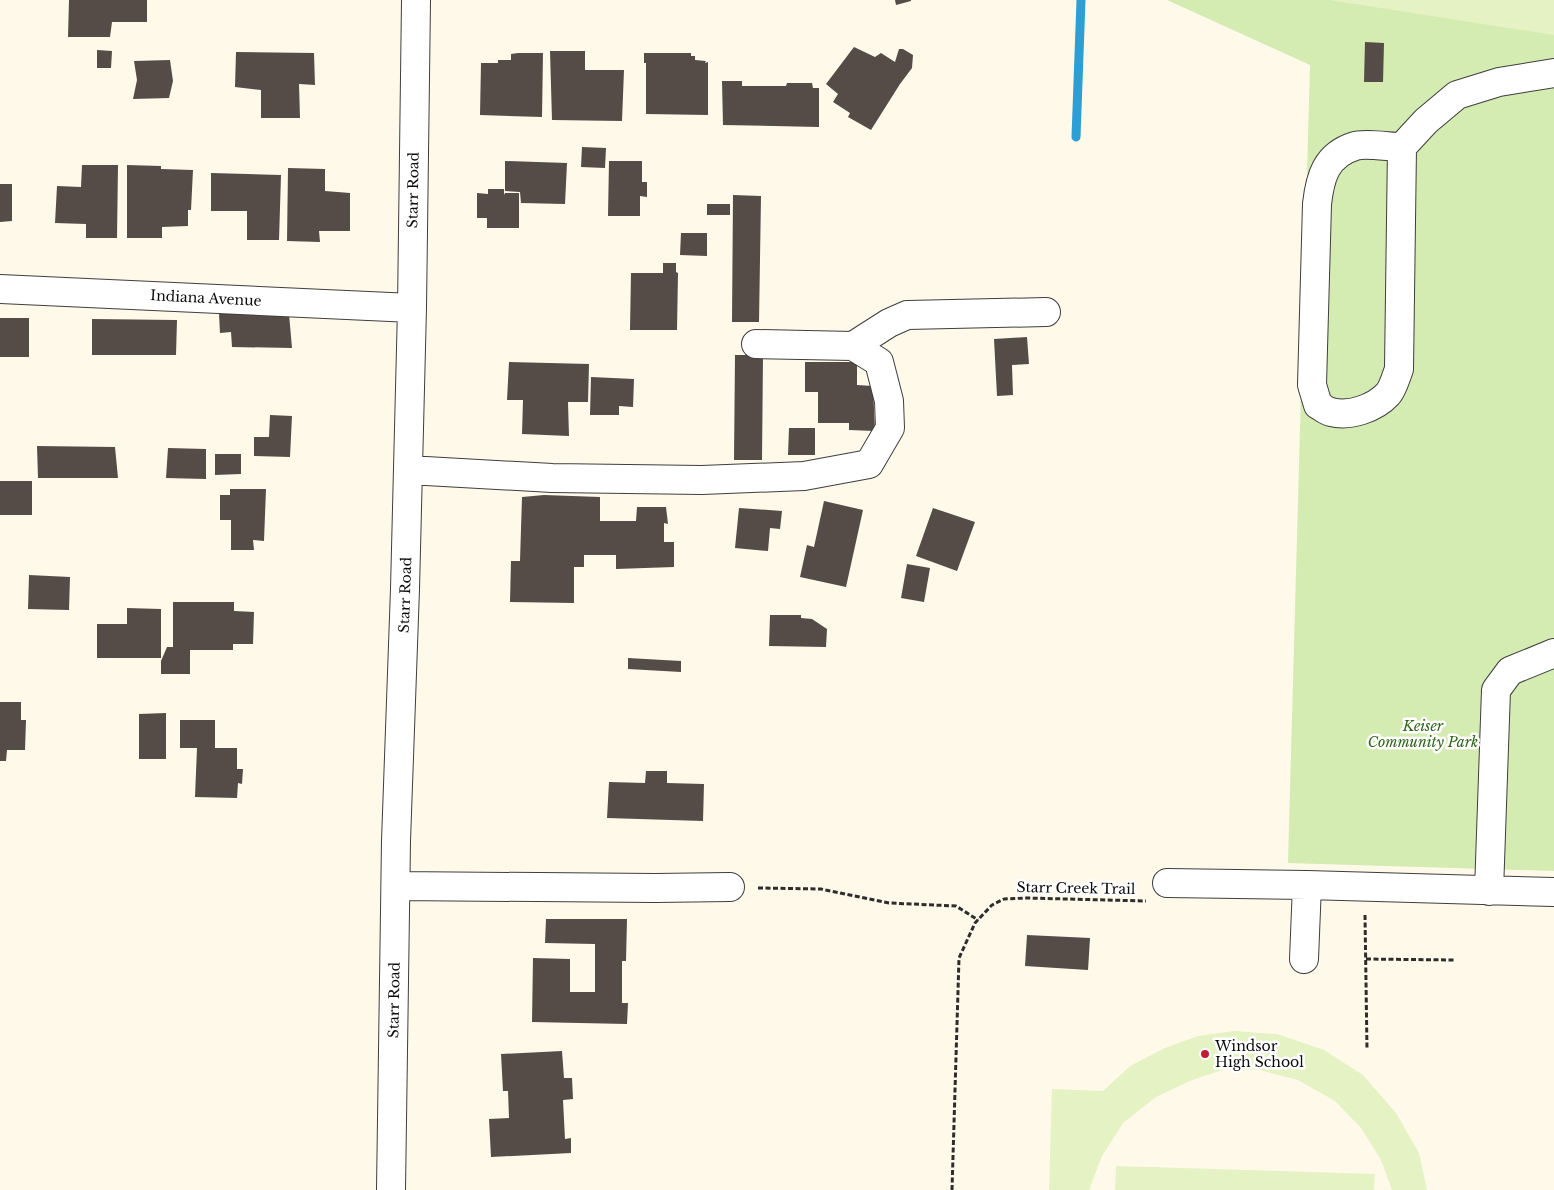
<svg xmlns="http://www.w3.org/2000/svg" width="1554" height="1190" viewBox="0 0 1554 1190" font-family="'Libre Baskerville',serif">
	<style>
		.green { fill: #d4ebb2 }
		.pitch { fill: #e5f2c4 }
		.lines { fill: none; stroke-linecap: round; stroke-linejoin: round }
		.stream { stroke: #2e9fd4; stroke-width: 9 }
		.building { fill: #554b47 }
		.minor-casing { stroke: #3e3e3e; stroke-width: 30 }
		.path { stroke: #2d2d2d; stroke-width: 3; stroke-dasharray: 5 2.5; stroke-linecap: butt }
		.minor { stroke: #fff; stroke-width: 28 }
		.poi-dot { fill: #c21d31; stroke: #fff; stroke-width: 2 }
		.labels { text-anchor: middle; stroke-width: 5; stroke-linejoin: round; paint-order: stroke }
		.street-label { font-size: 14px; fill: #0b0b0b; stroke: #fff }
		.park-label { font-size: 14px; font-style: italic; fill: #2f6619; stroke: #fff }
		.poi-label { font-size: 14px; fill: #0b0b0b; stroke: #fff; text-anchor: start }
	</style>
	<rect width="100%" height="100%" fill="#fff9ea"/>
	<path class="green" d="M1167,0H1554V871L1288,863L1310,65Z"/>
	<path class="pitch" d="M1329,0H1554V35Z
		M1234,1031L1277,1034L1324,1050L1363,1075L1396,1113L1419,1153L1427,1190H1392L1381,1160L1361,1128L1335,1101L1298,1080L1260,1070L1226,1069L1192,1080L1156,1097L1123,1123L1102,1156L1089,1190H1049L1052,1089L1103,1091L1130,1066L1165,1048L1198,1036Z
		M1116,1166L1375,1174L1374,1190H1115Z"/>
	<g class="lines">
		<path class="stream" d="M1076,137L1081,0"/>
	</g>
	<path class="building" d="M69,0H147V22H112L110,37H68Z
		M895,0H911V1L896,5Z
		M1365,42L1384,43L1383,82H1364Z
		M854,47L875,57L881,53L895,62L899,49H903L913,55L912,68L900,84L871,130L848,117L850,113L833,102L838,94L826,84Z
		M97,50L112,51L111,68H97Z
		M550,51H585V70H624L622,121L552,120Z
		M236,52L314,53L315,85L299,84L300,118H261V90L235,87Z
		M518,53H543L542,117L480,115L481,63H498V60H511V54Z
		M644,53H691V56H695V60L706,61L705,63L708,62V115L646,114V63H644Z
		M170,60L173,81L169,98L133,99L137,80L134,61Z
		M722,81H742V86H786L787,83H812L813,88H819V127L723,125Z
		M582,147L606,148L605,168L581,167Z
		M505,161L567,163L565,204L521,203L520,192L505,191Z
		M609,161H642V182H647V197L640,196V216H608Z
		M82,165H118L117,238H86V224L55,223L57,186L81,187Z
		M127,165L161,166V169L193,170L191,210H188V226L162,227V238H127Z
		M288,168L325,169V191L350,193V231H319L320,242L287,241Z
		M211,173L281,175L279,240H247V211H211Z
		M0,184H12V221L0,222Z
		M488,189H504V195L505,193H519V228H487V218H477V193L488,194Z
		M733,195L761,196L759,322H732Z
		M707,204H730V215H707Z
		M681,233H707V256L680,255Z
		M663,263H676V272L678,273L677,330H630L631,273H663Z
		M219,314H289L292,348L232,347L231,332L220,333Z
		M0,318H29V357H0Z
		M92,319L177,320L176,355H92Z
		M1027,337L1029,364L1012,365L1013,395L997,396L994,339Z
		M735,355H763L762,460H734Z
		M509,362L589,364L588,402H568L569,436L522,434L523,400H507Z
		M805,362H857V385L873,386L875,431L849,430V423H818V392H805Z
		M591,377L634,379L633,407L619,406V415H590Z
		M270,415L292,416L290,457L254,456V437H269Z
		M789,428H815V455H788Z
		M37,446L115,447L118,478H38Z
		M168,448L206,449V479L166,478Z
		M215,454H241V474L215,475Z
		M0,481H32V515H0Z
		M230,489H266L264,541L253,540L254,550H231V520H220V495H230Z
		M544,495L600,497V521H636L637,507H666L668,524L664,523V542H674V567L616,569V555H584V567H574V603L510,602L511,561H520L522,497Z
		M824,501L863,510L846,587L800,577L807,545L814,547Z
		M739,508L782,511L780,529L770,528L768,551L735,548Z
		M933,508L975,522L957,571L916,556Z
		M907,564L930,568L924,602L901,598Z
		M29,575L70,577L69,610L28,609Z
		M173,602H234V611L254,612L253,644H233V650H190V674H161V661L167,647H173Z
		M127,608L161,609V658H97V624H127Z
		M770,615H801V618L812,619L827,629L826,647L769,646Z
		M628,658L681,661V672L628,669Z
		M0,702H21V720H26L25,750H7L6,761H0Z
		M166,713V759H139V714Z
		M180,720H215V748H237V769H243L242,784L238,783L237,798L195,797L197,748H180Z
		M646,771H667V783L704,784L703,821L607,818L609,782L645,783Z
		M546,919H627L626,961H622V1003H628L627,1024L532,1022L533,958L570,959V992H595V944L545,943Z
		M1027,935L1090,938L1088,970L1025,966Z
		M562,1051L564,1078H572L573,1099L563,1100L565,1139L571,1138V1153L491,1157L489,1119L509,1118L508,1091H503L501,1054Z"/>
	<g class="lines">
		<defs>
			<path id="minor" d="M1402,147C1391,147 1364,143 1355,146C1326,155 1320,177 1317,204L1312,385L1318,405C1322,407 1326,411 1331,412C1350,417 1375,408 1388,394C1393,388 1396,377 1399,369L1402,147L1426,121L1457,95L1499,82L1554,73
				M0,289L412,308
				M853,346L889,323L907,315L1046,312
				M408,470L552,478L702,480L804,476L869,464L890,428L889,401L879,362L853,346L756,344
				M1167,883L1307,885
				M396,886L655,888L730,887
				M1489,891L1496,690L1510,671L1554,653
				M1304,959L1307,885L1554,892
				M391,1190L396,841L405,589L412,308L416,0"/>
		</defs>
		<use href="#minor" class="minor-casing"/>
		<path class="path" d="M758,888L821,889L889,903L956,906L978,920
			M1365,915L1367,1049
			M1366,959L1455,960
			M952,1190L959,958L975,923L992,905L1004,899L1026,898L1146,901"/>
		<use href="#minor" class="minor"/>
	</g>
	<circle class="poi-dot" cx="1205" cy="1054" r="5"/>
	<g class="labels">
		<g class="street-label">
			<text transform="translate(413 190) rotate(-89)" y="5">Starr Road</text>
			<text transform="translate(206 298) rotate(3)" y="5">Indiana Avenue</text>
			<text transform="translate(405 595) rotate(-88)" y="5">Starr Road</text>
			<text transform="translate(1076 888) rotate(1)" y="5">Starr Creek Trail</text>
			<text transform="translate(394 1000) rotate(-89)" y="5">Starr Road</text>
		</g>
		<g class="park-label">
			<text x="1423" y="731">Keiser<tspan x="1423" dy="16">Community Park</tspan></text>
		</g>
		<g class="poi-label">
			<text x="1215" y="1051">Windsor<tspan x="1215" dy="16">High School</tspan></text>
		</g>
	</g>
</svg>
